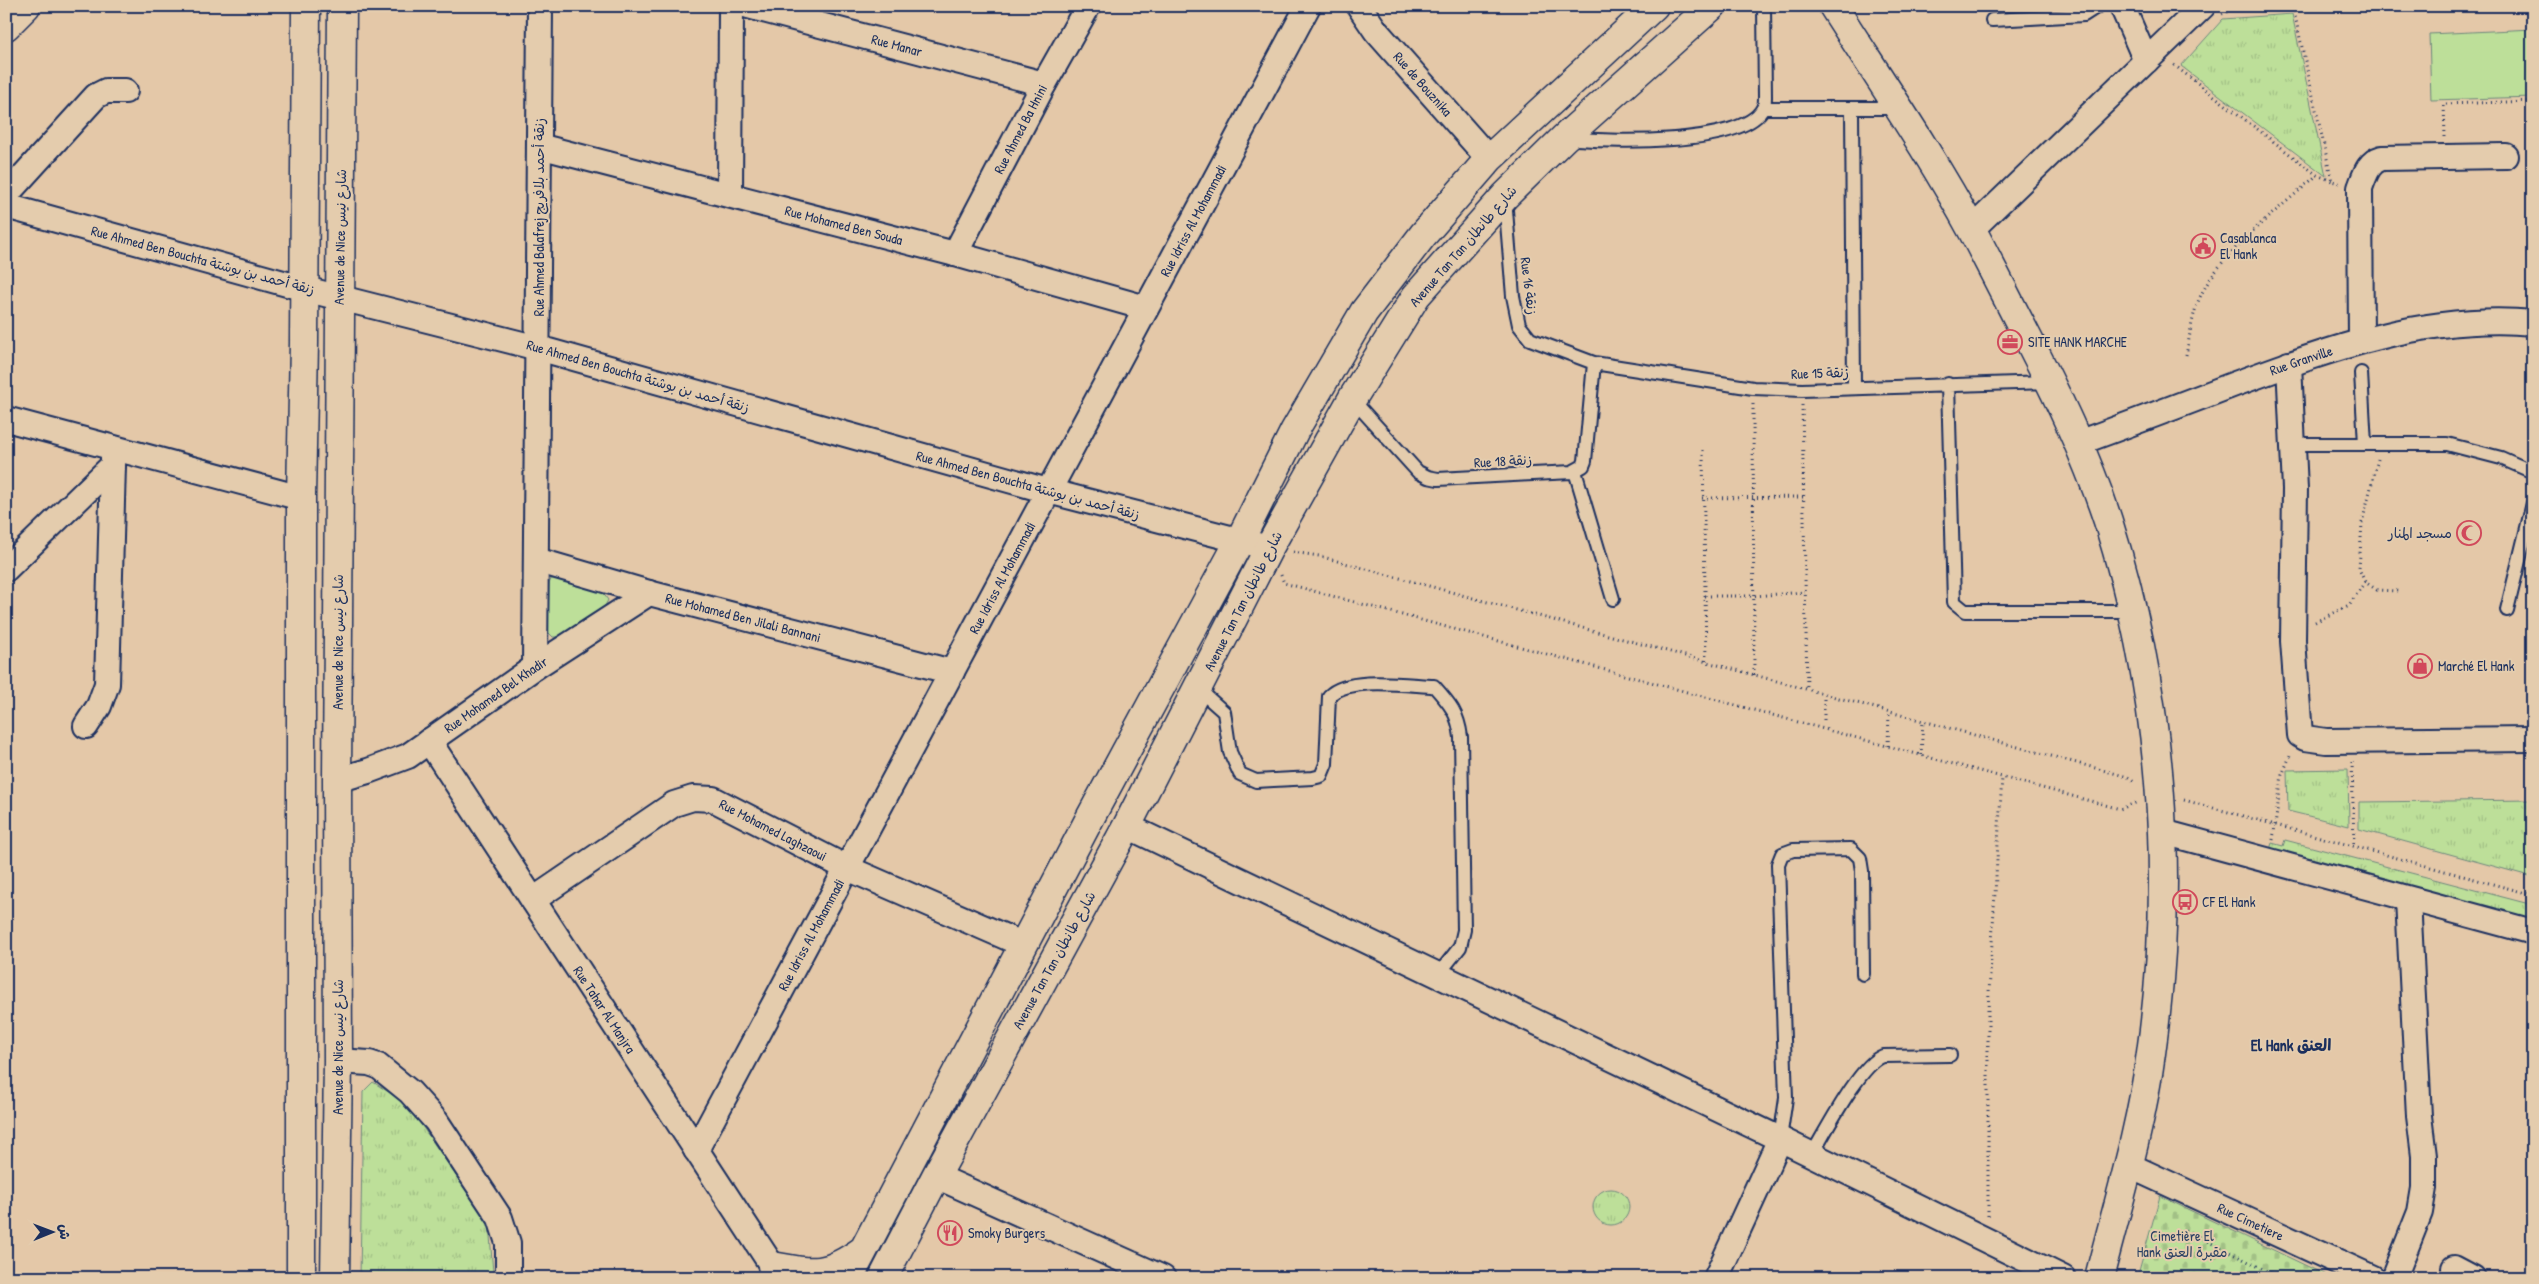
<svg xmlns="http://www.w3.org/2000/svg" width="2539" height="1284" viewBox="0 0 2539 1284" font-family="'Patrick Hand','Playpen Sans Arabic',sans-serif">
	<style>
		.grass { fill: url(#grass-tufts); stroke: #6c877c }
		.cemetery { fill: url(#cemetery-stones); stroke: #6c877c }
		.garden { fill: #bddf99; stroke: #6c877c }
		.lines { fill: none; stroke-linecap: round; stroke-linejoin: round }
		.service-casing { stroke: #1b2f5e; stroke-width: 16 }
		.minor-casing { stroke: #1b2f5e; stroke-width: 28 }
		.tertiary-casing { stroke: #1b2f5e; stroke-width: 31 }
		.secondary-casing { stroke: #1b2f5e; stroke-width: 31 }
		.path { stroke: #1b2f5e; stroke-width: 3; stroke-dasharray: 1 4; stroke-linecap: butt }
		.service { stroke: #e4ccad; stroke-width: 12 }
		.minor { stroke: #e4ccad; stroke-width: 24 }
		.tertiary { stroke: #e4ccad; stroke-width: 28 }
		.secondary { stroke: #e4ccad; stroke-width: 28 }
		.labels { text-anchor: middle; stroke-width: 4; stroke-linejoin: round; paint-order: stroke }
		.street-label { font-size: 14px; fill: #1b2f5e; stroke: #e4ccad }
		.poi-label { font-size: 14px; fill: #1b2f5e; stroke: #e4ccad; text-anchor: start }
		.park-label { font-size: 14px; fill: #2b4164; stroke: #e4ccad }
		.quarter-label { font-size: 16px; font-weight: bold; fill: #1b2f5e; stroke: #e4ccad }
	</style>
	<defs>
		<pattern id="grass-tufts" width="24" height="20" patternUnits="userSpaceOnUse" patternTransform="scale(1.25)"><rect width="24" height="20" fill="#bddf99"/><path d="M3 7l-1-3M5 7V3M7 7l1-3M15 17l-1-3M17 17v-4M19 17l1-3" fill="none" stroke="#a2c086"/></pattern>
		<pattern id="cemetery-stones" width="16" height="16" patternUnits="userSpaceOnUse" patternTransform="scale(1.25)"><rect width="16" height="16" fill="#bddf99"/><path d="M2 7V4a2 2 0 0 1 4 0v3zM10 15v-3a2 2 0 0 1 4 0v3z" fill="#a2c086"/></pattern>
	</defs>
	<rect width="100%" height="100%" fill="#e4c8a8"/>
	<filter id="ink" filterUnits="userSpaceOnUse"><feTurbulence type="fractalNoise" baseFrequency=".02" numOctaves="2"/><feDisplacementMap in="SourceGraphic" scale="10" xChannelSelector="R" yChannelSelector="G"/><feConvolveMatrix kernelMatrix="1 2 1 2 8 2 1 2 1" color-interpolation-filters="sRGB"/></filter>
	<g filter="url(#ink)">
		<path class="grass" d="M2292,14L2326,176L2181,66L2223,19Z
			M2348,769L2349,826L2288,811L2287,770Z
			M2533,800V877L2359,829V802H2362Z
			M2285,840L2533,905V922L2269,853L2272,843L2283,846Z
			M373,1082L407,1104L489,1224L493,1272L488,1278H360L363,1092Z
			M1593 1207a18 18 0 1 1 36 0a18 18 0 1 1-36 0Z"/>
		<path class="cemetery" d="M2160,1196L2332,1278H2137Z"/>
		<path class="garden" d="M2533,29V97L2431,100L2429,34Z
			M559,578L603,593L608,600L605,606L558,637H553L548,632L549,584L551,579Z"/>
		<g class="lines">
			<defs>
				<path id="service" d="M1992,20L2084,15L2098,6
					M1763,108H1898
					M1852,109L1854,387
					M1567,138C1604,142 1744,147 1763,108C1765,105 1765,100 1765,97L1764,6
					M1505,198L1513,296L1519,325L1530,339L1594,363L1753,388L1802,390L2050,382
					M2361,373L2365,444
					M1948,384L1954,602L1965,611H2133
					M1352,399L1418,472L1428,477L1438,479L1572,472L1583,466L1585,461L1594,363
					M2293,444H2447L2501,458L2533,472
					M1575,471L1613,599
					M2507,610L2533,503
					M1197,688L1224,712L1230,752L1240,774L1256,781L1313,778L1321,776L1326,764L1329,696C1348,676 1407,685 1434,686C1450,704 1458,713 1461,737L1464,930L1460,947L1437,976
					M1780,1139L1786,1098L1778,864L1782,854L1793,850L1851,849L1860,858L1862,871L1863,974
					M1811,1156C1825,1133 1860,1064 1883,1056L1950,1055"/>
				<g id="minor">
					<path id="s1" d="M748,6L1044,84"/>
					<path id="s2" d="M1359,6L1376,31L1489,159"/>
					<path d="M2122,6L2146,61"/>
					<path id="s3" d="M539,146L955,254L1146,308"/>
					<path d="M6,195L96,96L106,91H125"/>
					<path d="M730,195L731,6"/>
					<path d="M6,206L305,289L538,348L1048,491L1269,548"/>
					<path d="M1972,229L2203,6"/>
					<path id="s4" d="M955,254L1044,84L1088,6"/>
					<path d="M2361,340L2360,188C2365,175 2368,162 2382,158L2506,156"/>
					<path d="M2289,364L2295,489L2293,641L2300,735L2305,738L2326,741L2533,739"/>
					<path d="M6,419L301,498"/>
					<path id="s5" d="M2078,443C2130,424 2183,404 2235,384C2330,349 2428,313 2533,323"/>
					<path id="s6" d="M536,560L649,593L952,672"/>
					<path d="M6,569L113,465V457"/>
					<path d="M535,667L540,6"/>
					<path d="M86,726L99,706L107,684L113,465"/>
					<path id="s7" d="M429,741L780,1278"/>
					<path id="s8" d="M337,780L368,771L408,756L535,667L649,593"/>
					<path d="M1127,826L1780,1139L2063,1278"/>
					<path d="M2163,832L2533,932"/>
					<path id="s9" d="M533,900L674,804L693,798L713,799L847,868L1024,945"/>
					<path d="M338,1061L369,1063L378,1066L410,1092L436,1121L500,1218L508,1243V1278"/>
					<path id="s10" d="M696,1150L1308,6"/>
					<path id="s11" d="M2128,1165L2373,1278"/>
					<path d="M936,1176L1163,1278"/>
					<path d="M2454,1268L2473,1278"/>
					<path d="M1716,1278L1780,1139"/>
					<path d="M2394,1278L2420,1212L2424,1188V1156L2419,1116L2408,899"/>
				</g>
				<path id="tertiary" d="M1833,6C1880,80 1932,156 1973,232C1990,264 2006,296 2023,329C2055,391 2086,454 2108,521C2162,692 2176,875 2151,1053C2141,1129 2118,1203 2099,1278
					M6,26L26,6
					M301,1278V498L304,343L306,6
					M335,1278L338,1061L337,780L342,6"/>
				<path id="secondary" d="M772,1266C815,1274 827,1276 863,1250
					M849,1278L1090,818L1239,542L1295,430L1364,312L1423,235L1489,159L1654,6
					M883,1278L936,1176L1127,826L1269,548L1352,399L1416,296L1505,196L1564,138L1712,6"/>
			</defs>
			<use href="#service" class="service-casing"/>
			<use href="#minor" class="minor-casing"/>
			<use href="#tertiary" class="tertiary-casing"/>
			<use href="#secondary" class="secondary-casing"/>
			<path class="path" d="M2293,7L2332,181L2339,183
				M2222,14L2231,10L2363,6
				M2174,65L2317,175L2332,181
				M2445,137L2444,104L2533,101
				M2186,355C2190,336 2192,313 2201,295C2224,248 2279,210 2317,175
				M1753,404L1754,676
				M1802,405L1807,690
				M1703,450L1706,662
				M2378,459L2362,523L2359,569L2365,582L2377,590L2399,591
				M1702,498L1804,497
				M1293,552L1319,556L2128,777L2136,782
				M1281,575L1284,583L2120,809L2138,802
				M1705,596H1754L1805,592
				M2315,622L2349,605L2365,582
				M1824,694V729
				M1888,746L1889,712
				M1921,755L1923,721
				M2352,762L2354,847
				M2184,800L2533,895
				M2273,840L2282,775L2291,754
				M1988,1216V1009L2002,777
				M2185,1230L2281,1278"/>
			<use href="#service" class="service"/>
			<use href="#minor" class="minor"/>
			<use href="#tertiary" class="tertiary"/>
			<use href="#secondary" class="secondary"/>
		</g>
	</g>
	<defs>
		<symbol id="civic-ring" viewBox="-11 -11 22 22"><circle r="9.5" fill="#e4ccad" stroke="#d1495b" stroke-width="1.5"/><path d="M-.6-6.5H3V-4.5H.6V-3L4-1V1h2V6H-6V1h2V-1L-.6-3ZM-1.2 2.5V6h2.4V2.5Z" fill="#d1495b"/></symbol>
		<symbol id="office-ring" viewBox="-11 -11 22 22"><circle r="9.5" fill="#e4ccad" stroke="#d1495b" stroke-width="1.5"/><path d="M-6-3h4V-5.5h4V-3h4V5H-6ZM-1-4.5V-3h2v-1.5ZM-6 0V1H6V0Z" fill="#d1495b"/></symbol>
		<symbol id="mosque-ring" viewBox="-11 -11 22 22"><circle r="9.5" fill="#e4ccad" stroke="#d1495b" stroke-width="1.5"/><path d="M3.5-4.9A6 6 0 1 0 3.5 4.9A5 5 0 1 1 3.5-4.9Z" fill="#d1495b"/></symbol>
		<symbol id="shop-ring" viewBox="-11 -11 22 22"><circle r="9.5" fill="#e4ccad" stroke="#d1495b" stroke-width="1.5"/><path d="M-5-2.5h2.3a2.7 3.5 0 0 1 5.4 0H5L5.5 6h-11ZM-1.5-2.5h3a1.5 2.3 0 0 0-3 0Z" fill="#d1495b"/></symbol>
		<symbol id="bus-ring" viewBox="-11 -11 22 22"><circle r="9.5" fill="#e4ccad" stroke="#d1495b" stroke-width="1.5"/><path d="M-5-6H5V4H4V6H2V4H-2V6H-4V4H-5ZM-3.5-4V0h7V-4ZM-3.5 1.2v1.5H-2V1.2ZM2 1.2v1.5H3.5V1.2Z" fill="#d1495b"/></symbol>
		<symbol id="restaurant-ring" viewBox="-11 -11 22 22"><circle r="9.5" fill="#e4ccad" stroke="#d1495b" stroke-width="1.5"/><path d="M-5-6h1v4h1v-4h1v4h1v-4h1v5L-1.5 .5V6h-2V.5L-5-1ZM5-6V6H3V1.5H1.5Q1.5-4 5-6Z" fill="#d1495b"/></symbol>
	</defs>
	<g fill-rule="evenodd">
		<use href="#civic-ring" x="2189" y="232" width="28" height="28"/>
		<use href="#office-ring" x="1996" y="328" width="28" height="28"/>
		<use href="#mosque-ring" x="2455" y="519" width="28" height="28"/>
		<use href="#shop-ring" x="2406" y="652" width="28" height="28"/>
		<use href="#bus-ring" x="2171" y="888" width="28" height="28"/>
		<use href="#restaurant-ring" x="936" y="1219" width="28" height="28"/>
	</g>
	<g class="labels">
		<g class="street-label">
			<text dy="5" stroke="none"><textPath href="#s1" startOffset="154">Rue Manar</textPath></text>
			<text dy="5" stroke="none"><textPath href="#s2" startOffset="101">Rue de Bouznika</textPath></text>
			<text dy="5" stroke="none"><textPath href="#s4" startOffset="141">Rue Ahmed Ba Hnini</textPath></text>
			<text transform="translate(539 217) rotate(-90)" y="5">Rue Ahmed Balafrej زنقة أحمد بلافريج</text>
			<text dy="5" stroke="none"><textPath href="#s10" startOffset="1054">Rue Idriss Al Mohammadi</textPath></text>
			<text dy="5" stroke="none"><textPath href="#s3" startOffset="315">Rue Mohamed Ben Souda</textPath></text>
			<text transform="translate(340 237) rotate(-89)" y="5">Avenue de Nice شارع نيس</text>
			<text transform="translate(1463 246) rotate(-49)" y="5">Avenue Tan Tan شارع طانطان</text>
			<text transform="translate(203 260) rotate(15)" y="5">Rue Ahmed Ben Bouchta زنقة أحمد بن بوشتة</text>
			<text transform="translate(1529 286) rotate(83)" y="5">Rue 16 زنقة</text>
			<text dy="5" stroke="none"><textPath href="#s5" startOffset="238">Rue Granville</textPath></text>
			<text transform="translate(1820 373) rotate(-2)" y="5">Rue 15 زنقة</text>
			<text transform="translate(638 376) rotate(16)" y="5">Rue Ahmed Ben Bouchta زنقة أحمد بن بوشتة</text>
			<text transform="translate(1503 461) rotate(-3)" y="5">Rue 18 زنقة</text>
			<text transform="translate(1028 485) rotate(15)" y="5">Rue Ahmed Ben Bouchta زنقة أحمد بن بوشتة</text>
			<text dy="5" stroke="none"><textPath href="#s10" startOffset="649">Rue Idriss Al Mohammadi</textPath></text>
			<text transform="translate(1243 601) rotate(-63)" y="5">Avenue Tan Tan شارع طانطان</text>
			<text dy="5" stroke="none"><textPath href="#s6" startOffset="215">Rue Mohamed Ben Jilali Bannani</textPath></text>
			<text transform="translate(338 642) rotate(-90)" y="5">Avenue de Nice شارع نيس</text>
			<text dy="5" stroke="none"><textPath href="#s8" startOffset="182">Rue Mohamed Bel Khadir</textPath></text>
			<text dy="5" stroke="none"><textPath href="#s9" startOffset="278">Rue Mohamed Laghzaoui</textPath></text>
			<text dy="5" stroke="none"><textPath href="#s10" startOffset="244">Rue Idriss Al Mohammadi</textPath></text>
			<text transform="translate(1054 960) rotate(-61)" y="5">Avenue Tan Tan شارع طانطان</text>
			<text dy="5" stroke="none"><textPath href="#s7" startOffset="321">Rue Tahar Al Manjra</textPath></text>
			<text transform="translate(338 1047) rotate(-90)" y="5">Avenue de Nice شارع نيس</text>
			<text dy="5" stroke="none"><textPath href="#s11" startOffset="135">Rue Cimetiere</textPath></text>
		</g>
		<g class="poi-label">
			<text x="2220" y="243">Casablanca<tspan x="2220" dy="16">El Hank</tspan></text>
			<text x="2028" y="347">SITE HANK MARCHE</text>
			<text x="2452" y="538" text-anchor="end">مسجد المنار</text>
			<text x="2438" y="671">Marché El Hank</text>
			<text x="2202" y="907">CF El Hank</text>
			<text x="968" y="1238">Smoky Burgers</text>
		</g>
		<g class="park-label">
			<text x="2182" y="1241">Cimetière El<tspan x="2182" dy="16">Hank مقبرة العنق</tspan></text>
		</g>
		<g class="quarter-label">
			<text x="2291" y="1051">El Hank العنق</text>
		</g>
	</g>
	<rect width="2539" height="1284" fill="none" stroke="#e4ccad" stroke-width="25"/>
	<rect x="12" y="12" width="2514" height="1259" fill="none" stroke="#1b2f5e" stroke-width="2" filter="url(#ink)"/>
	<g transform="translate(52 1232) rotate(89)" stroke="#e4ccad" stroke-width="4" paint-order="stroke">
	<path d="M0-4L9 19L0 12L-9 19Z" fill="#1b2f5e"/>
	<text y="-8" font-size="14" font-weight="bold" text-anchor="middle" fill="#1b2f5e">ش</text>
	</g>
</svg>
